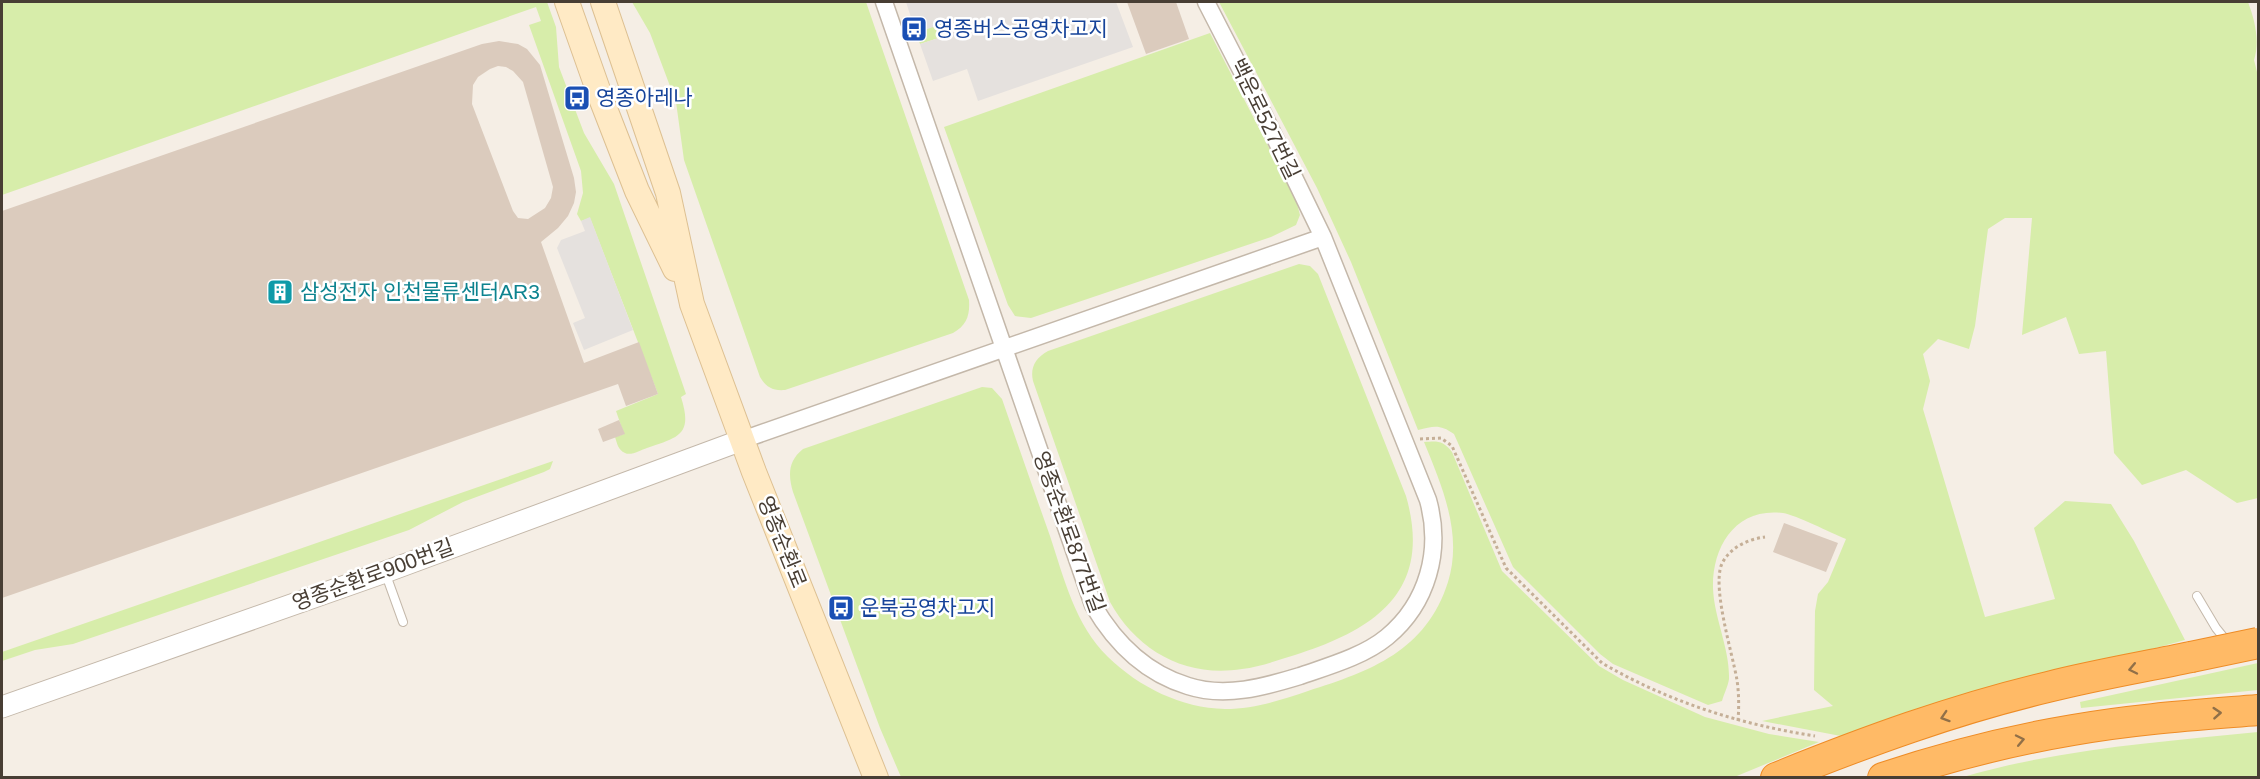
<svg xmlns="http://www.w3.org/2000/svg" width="2260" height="779" viewBox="0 0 2260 779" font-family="Arial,'Noto Sans KR',sans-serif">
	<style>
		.green { fill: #d7edaa }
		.parking { fill: #e5e1de }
		.building { fill: #dbcbbd; fill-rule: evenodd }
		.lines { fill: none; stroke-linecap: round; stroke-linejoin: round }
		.service-casing { stroke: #c4b8aa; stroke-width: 10 }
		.minor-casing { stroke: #c4b8aa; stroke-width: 19 }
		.tertiary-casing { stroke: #c4b8aa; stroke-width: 23 }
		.secondary-casing { stroke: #ddc092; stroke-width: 26 }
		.motorway-casing { stroke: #ee8c26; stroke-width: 32 }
		.path { stroke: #c5af97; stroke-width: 3; stroke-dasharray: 3 3; stroke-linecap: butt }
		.service { stroke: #fff; stroke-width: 8 }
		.minor { stroke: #fff; stroke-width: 16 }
		.tertiary { stroke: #fff; stroke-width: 21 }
		.secondary { stroke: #ffeac5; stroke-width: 24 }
		.motorway { stroke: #ffba66; stroke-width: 30 }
		.motorway-bridge-casing { stroke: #ee8c26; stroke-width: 32; stroke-linecap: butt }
		.motorway-bridge { stroke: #ffba66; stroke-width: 30 }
		.oneway { stroke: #917048 }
		.labels { text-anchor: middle; stroke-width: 5; stroke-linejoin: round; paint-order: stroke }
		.transit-label { font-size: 21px; fill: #164399; stroke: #fff; text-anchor: start }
		.street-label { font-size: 21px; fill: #483e34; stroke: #fff }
		.culture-label { font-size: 21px; fill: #0d838f; stroke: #fff; text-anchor: start }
	</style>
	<rect width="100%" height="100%" fill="#f5eee5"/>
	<path class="green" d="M2,2H547L556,27L559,67L584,133L614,184L686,394L681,397C693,435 679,437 647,448C641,450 631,456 625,453C618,450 617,443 615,437L624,434L616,411L658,394L590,218L581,221L577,214L583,193L581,171L529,25L541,21L536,7L2,195Z
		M632,2H866L969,300C970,315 967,325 953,333L785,390C772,391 766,387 760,377L684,160L676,102L650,33Z
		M1219,2H2248C2255,21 2260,41 2254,60L2258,76V498L2237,503L2186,470L2142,485L2114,453L2106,351L2079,354L2066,317L2022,335L2032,218H2005L1988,229L1975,326L1969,349L1938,339L1923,354L1930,381L1923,409L1985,617L2055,599L2034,528L2065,501L2111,504L2134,541L2185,640L1940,707L1846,737L1762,721L1833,706L1814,690L1815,611L1818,594L1828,582L1846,539C1831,533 1796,515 1783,513C1736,507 1712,546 1713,588C1714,618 1730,649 1729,679C1728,686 1724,694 1722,701L1708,705L1613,664L1600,654L1513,567L1454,434C1440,424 1434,426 1418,430L1351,262L1317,188Z
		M947,21L949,27L945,36L920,44L916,33Z
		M1210,33L1296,200L1300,215L1296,225L1271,237L1031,318L1015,316L1008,305L944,127Z
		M1299,264L1310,266L1318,274L1406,496C1433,590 1377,629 1295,655C1278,660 1260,667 1242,669C1186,678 1137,651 1110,602L1033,381C1030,368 1035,358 1048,351Z
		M982,387L992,388L1002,399C1018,445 1034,491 1050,536C1064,578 1075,625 1108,657C1139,687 1181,708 1225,709C1254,709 1281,700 1308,691C1371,671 1426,651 1448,582C1463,534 1442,486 1424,442C1437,441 1443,440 1452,452L1502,571L1599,666L1623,680L1705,717L1769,734L1819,742L1732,778L901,777L880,728L793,492C788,475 788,461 803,449Z
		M553,461L550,469L544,472L463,502L409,530L73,644L35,650L2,661V652Z
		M2258,663V690L2081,708L2080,702Z
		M2258,732V777H1963C2059,749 2160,742 2258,732Z"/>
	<path class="parking" d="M906,2H1116L1133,47L978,101L967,69L933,81L920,44L945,36L949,26L947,22L916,33Z
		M590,217L633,330L584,350L573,323L585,318L557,248L561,240L585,231L581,221Z"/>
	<path class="building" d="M1127,2H1176L1189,39L1146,54Z
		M499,41L518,44L527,49L540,65L574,178L576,192L574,203L568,216L558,228L541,242L584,363L639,342L658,394L626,406L618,384L2,598V211L482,44ZM498,66L506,67L513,71L523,82L553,187L551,198L545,208L528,219L518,218L513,211L472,104L473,85L478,77L490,69Z
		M619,420L625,434L603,442L598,429Z
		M1784,523L1838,543L1826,572L1773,552Z"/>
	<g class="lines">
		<defs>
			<path id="service" d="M385,572L403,622
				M2197,596L2216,628L2229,644"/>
			<path id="minor" d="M884,2L1093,605C1115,643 1145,673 1188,686C1225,698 1264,687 1300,676C1329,666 1364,656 1387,637C1428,603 1442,550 1428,500L1323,237L1257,101L1206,2
				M742,440L1323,237"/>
			<path id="tertiary" d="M2,707L385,572L742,440"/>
			<path id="secondary" d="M567,2L602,101L637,191L675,269
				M603,2L668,193L692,304L754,472L876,778"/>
			<path id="motorway" d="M1776,778C1865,742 1955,709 2048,687C2095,675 2143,667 2191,657
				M1883,778C1945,757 2008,741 2073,730C2134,719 2197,715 2258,710"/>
		</defs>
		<use href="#service" class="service-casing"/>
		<use href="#minor" class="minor-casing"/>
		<use href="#tertiary" class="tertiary-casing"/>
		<use href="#secondary" class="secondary-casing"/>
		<use href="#motorway" class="motorway-casing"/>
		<path class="path" d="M1420,439L1441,438L1452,446L1506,568L1602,663C1669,702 1739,724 1815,736
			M1738,721C1739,707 1739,694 1737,680C1732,652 1713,591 1721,566C1728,548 1748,539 1765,537"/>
		<use href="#service" class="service"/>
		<use href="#minor" class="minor"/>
		<use href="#tertiary" class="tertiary"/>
		<use href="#secondary" class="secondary"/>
		<use href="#motorway" class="motorway"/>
		<defs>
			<path id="motorway-bridge" d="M2191,657L2258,643"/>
		</defs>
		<use href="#motorway-bridge" class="motorway-bridge-casing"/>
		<use href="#motorway-bridge" class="motorway-bridge"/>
	</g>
	<defs><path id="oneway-chevron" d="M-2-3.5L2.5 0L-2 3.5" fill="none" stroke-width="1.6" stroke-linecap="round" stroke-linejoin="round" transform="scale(1.5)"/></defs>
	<g class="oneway">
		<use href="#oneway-chevron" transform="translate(2133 669) rotate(168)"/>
		<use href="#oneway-chevron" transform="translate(2217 713) rotate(-4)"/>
		<use href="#oneway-chevron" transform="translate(1945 717) rotate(162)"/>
		<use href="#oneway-chevron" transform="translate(2020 740) rotate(-12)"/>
	</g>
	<defs>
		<symbol id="bus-square" viewBox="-11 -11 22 22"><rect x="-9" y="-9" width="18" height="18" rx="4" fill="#1a4fb4" stroke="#fff"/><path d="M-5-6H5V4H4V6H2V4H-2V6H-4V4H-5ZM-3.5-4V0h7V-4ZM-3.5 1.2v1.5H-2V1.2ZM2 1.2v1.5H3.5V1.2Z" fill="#fff"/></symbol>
		<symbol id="building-square" viewBox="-11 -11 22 22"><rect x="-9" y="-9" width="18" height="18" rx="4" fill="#0f9aa8" stroke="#fff"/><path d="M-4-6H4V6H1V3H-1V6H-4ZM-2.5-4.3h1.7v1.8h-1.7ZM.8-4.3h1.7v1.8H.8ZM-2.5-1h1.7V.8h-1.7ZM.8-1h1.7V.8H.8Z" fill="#fff"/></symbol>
	</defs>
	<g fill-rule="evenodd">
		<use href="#bus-square" x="899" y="14" width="30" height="30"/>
		<use href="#bus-square" x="562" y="83" width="30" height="30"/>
		<use href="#building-square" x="265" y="277" width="30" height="30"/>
		<use href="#bus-square" x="826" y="593" width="30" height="30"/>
	</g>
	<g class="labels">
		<g class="transit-label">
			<text x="934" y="36">영종버스공영차고지</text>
			<text x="596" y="105">영종아레나</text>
			<text x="860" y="615">운북공영차고지</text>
		</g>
		<g class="street-label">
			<text transform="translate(1265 119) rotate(64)" y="7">백운로527번길</text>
			<text transform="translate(1069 532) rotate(70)" y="7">영종순환로877번길</text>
			<text transform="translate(782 542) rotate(68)" y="7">영종순환로</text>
			<text transform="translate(373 575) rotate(-20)" y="7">영종순환로900번길</text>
		</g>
		<g class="culture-label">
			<text x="300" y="299">삼성전자 인천물류센터AR3</text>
		</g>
	</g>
	<rect width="2260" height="779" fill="none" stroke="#483e34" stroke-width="6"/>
</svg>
